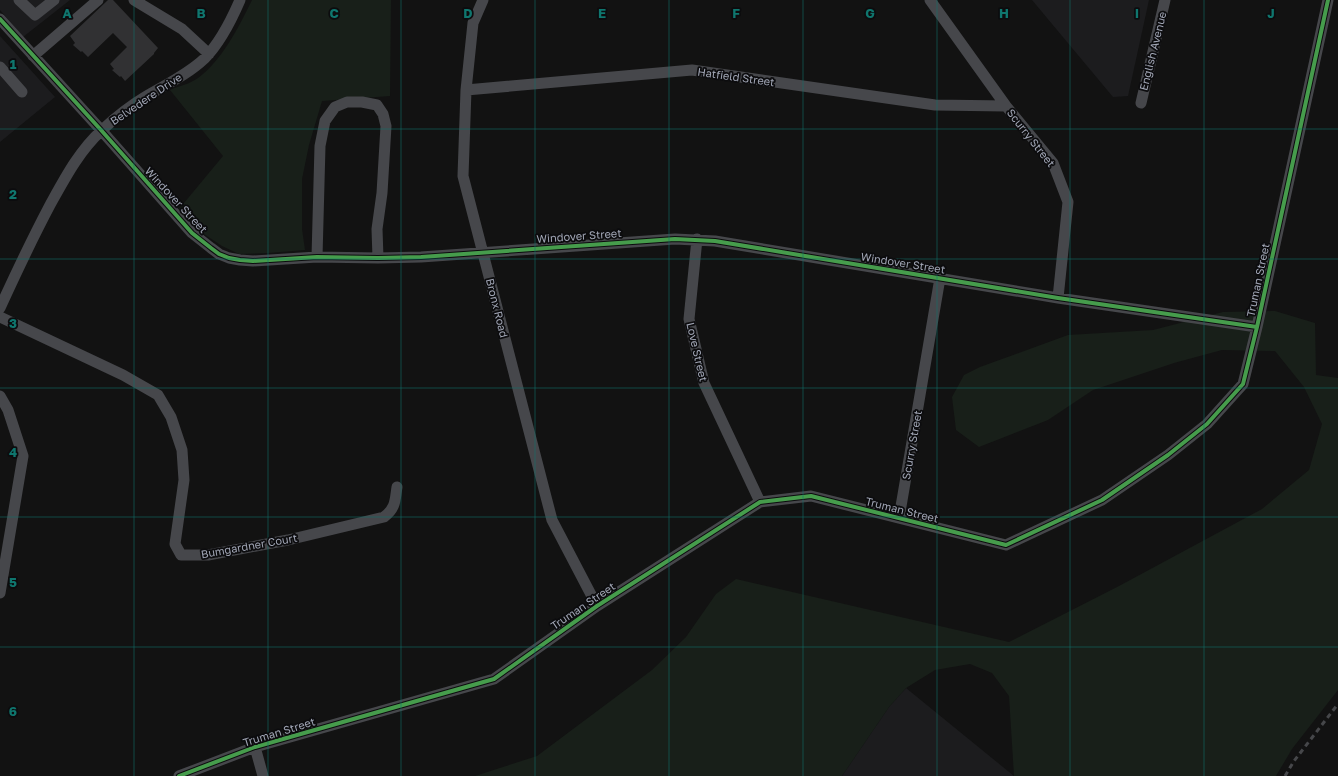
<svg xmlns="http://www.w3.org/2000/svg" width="1338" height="776" viewBox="0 0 1338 776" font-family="'Golos Text',sans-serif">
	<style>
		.built { fill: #1c1c1e }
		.green { fill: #181f19 }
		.building { fill: #313133 }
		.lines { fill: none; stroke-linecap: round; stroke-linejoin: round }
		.minor { stroke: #46474b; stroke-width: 11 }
		.rail { stroke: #46474a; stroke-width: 3; stroke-dasharray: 5 4; stroke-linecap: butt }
		.cycleway-casing { stroke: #0c0c0e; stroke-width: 6 }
		.cycleway { stroke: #469c4c; stroke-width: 4 }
		.grid { fill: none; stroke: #0f766e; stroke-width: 1; stroke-opacity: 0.55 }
		.labels { text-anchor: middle; stroke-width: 3.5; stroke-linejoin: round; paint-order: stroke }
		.street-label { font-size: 11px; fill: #a1a6b5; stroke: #0c0c0e }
		.grid-label { font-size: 13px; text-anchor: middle; font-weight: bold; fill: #0f766e; stroke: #0c0c0e; stroke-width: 3.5; stroke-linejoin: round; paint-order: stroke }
	</style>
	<rect width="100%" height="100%" fill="#121212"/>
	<path class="built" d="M0,0H70L23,37L0,10Z
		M1032,0H1149L1128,96L1113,97Z
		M0,36L55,97L0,142Z
		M906,688L1014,776H842L889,707Z"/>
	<path class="green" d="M252,0H391L390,96L322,101L309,145L302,179V229L305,250L268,253L239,254L222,246L201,232L179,209L223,156L170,90C179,86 190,84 198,78C221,62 240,25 252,0Z
		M1275,311L1315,323L1316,375L1338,378V690L1292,749L1276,776H1014L1009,696L992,673L970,664L935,670L906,688L889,707L842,776H475L537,756L652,670L686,637L716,594L736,579L1009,642L1119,586L1262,509L1309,470L1322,424L1304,387L1275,351L1222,350L1174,363L1093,390L1048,420L979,447L956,430L952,397L964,375L980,367L1068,335L1153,330L1223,312Z"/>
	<path class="building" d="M108,0H113L158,48L154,53V54L125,81L121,76L120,77L112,70L114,69L110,64L127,47L113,33L88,57L82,51L81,52L73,45L75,43L70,36Z"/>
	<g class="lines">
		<path class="minor" d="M19,0L35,15L54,0
			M134,0L182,29L209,54
			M483,0L473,23L466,90L463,176L552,520L597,606
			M930,0L1006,106L1053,163L1068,202L1058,298
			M0,19L101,130L192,233L211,248L219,254L229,258L240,260L253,261L317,257L378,258L421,257L675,239L715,241L1058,298L1257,327
			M33,56L98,0
			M0,67L22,92
			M466,90L692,70L935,105L1006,106
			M1141,103L1165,0
			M697,239L689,319L704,383L760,502
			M317,257L320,146L325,121L335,107L347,102H362L377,105L383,114L386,126L382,193L377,229L378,258
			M0,308C16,273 32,239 50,205C65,178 79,151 102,130C115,118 130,106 145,97C165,85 187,75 204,59C220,43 231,21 240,0
			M0,317L123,375L158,395L171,417L182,450L184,480L175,544L181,555H208L288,540L384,517C396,508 395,500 397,487
			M0,396L8,410L23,456L0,593
			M899,518L940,278
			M255,747L263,776
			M179,776L255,747L494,679L597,606L760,502L811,496L1006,545L1102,500L1168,455L1207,424L1243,384L1257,327L1328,0"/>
		<path class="rail" d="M1285,776L1294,761L1338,704"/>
		<defs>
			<path id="cycleway" d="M0,19L101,130L192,233L211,248L219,254L229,258L240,260L253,261L317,257L378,258L421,257L675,239L715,241L1058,298L1257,327
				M179,776L255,747L494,679L597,606L760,502L811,496L1006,545L1102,500L1168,455L1207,424L1243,384L1257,327L1328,0"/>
		</defs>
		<use href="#cycleway" class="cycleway-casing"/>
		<use href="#cycleway" class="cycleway"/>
	</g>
	<path class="grid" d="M134,0V776M268,0V776M401,0V776M535,0V776M669,0V776M803,0V776M937,0V776M1070,0V776M1204,0V776M0,129H1338M0,259H1338M0,388H1338M0,517H1338M0,647H1338"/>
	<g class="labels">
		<g class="street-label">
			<text transform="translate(1153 51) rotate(-76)" y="4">English Avenue</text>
			<text transform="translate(736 77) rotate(8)" y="4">Hatfield Street</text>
			<text transform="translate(146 99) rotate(-34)" y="4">Belvedere Drive</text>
			<text transform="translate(1031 138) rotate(52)" y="4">Scurry Street</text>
			<text transform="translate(176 200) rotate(47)" y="4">Windover Street</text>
			<text transform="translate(579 236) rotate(-4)" y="4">Windover Street</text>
			<text transform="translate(903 263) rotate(9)" y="4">Windover Street</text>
			<text transform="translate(1258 280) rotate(-78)" y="4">Truman Street</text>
			<text transform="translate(497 308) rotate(76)" y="4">Bronx Road</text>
			<text transform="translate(697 352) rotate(77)" y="4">Love Street</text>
			<text transform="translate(912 445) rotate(-80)" y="4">Scurry Street</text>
			<text transform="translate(902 510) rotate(14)" y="4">Truman Street</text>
			<text transform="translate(249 546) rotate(-10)" y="4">Bumgardner Court</text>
			<text transform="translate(583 606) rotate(-34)" y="4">Truman Street</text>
			<text transform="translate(279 732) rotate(-17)" y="4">Truman Street</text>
		</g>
	</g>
	<g class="grid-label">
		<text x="67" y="18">A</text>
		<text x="201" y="18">B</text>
		<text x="334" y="18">C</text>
		<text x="468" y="18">D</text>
		<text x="602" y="18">E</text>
		<text x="736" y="18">F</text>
		<text x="870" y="18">G</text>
		<text x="1004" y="18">H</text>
		<text x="1137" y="18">I</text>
		<text x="1271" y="18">J</text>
		<text x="13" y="69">1</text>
		<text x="13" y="199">2</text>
		<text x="13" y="328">3</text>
		<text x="13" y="457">4</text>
		<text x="13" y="587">5</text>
		<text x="13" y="716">6</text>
	</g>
</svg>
